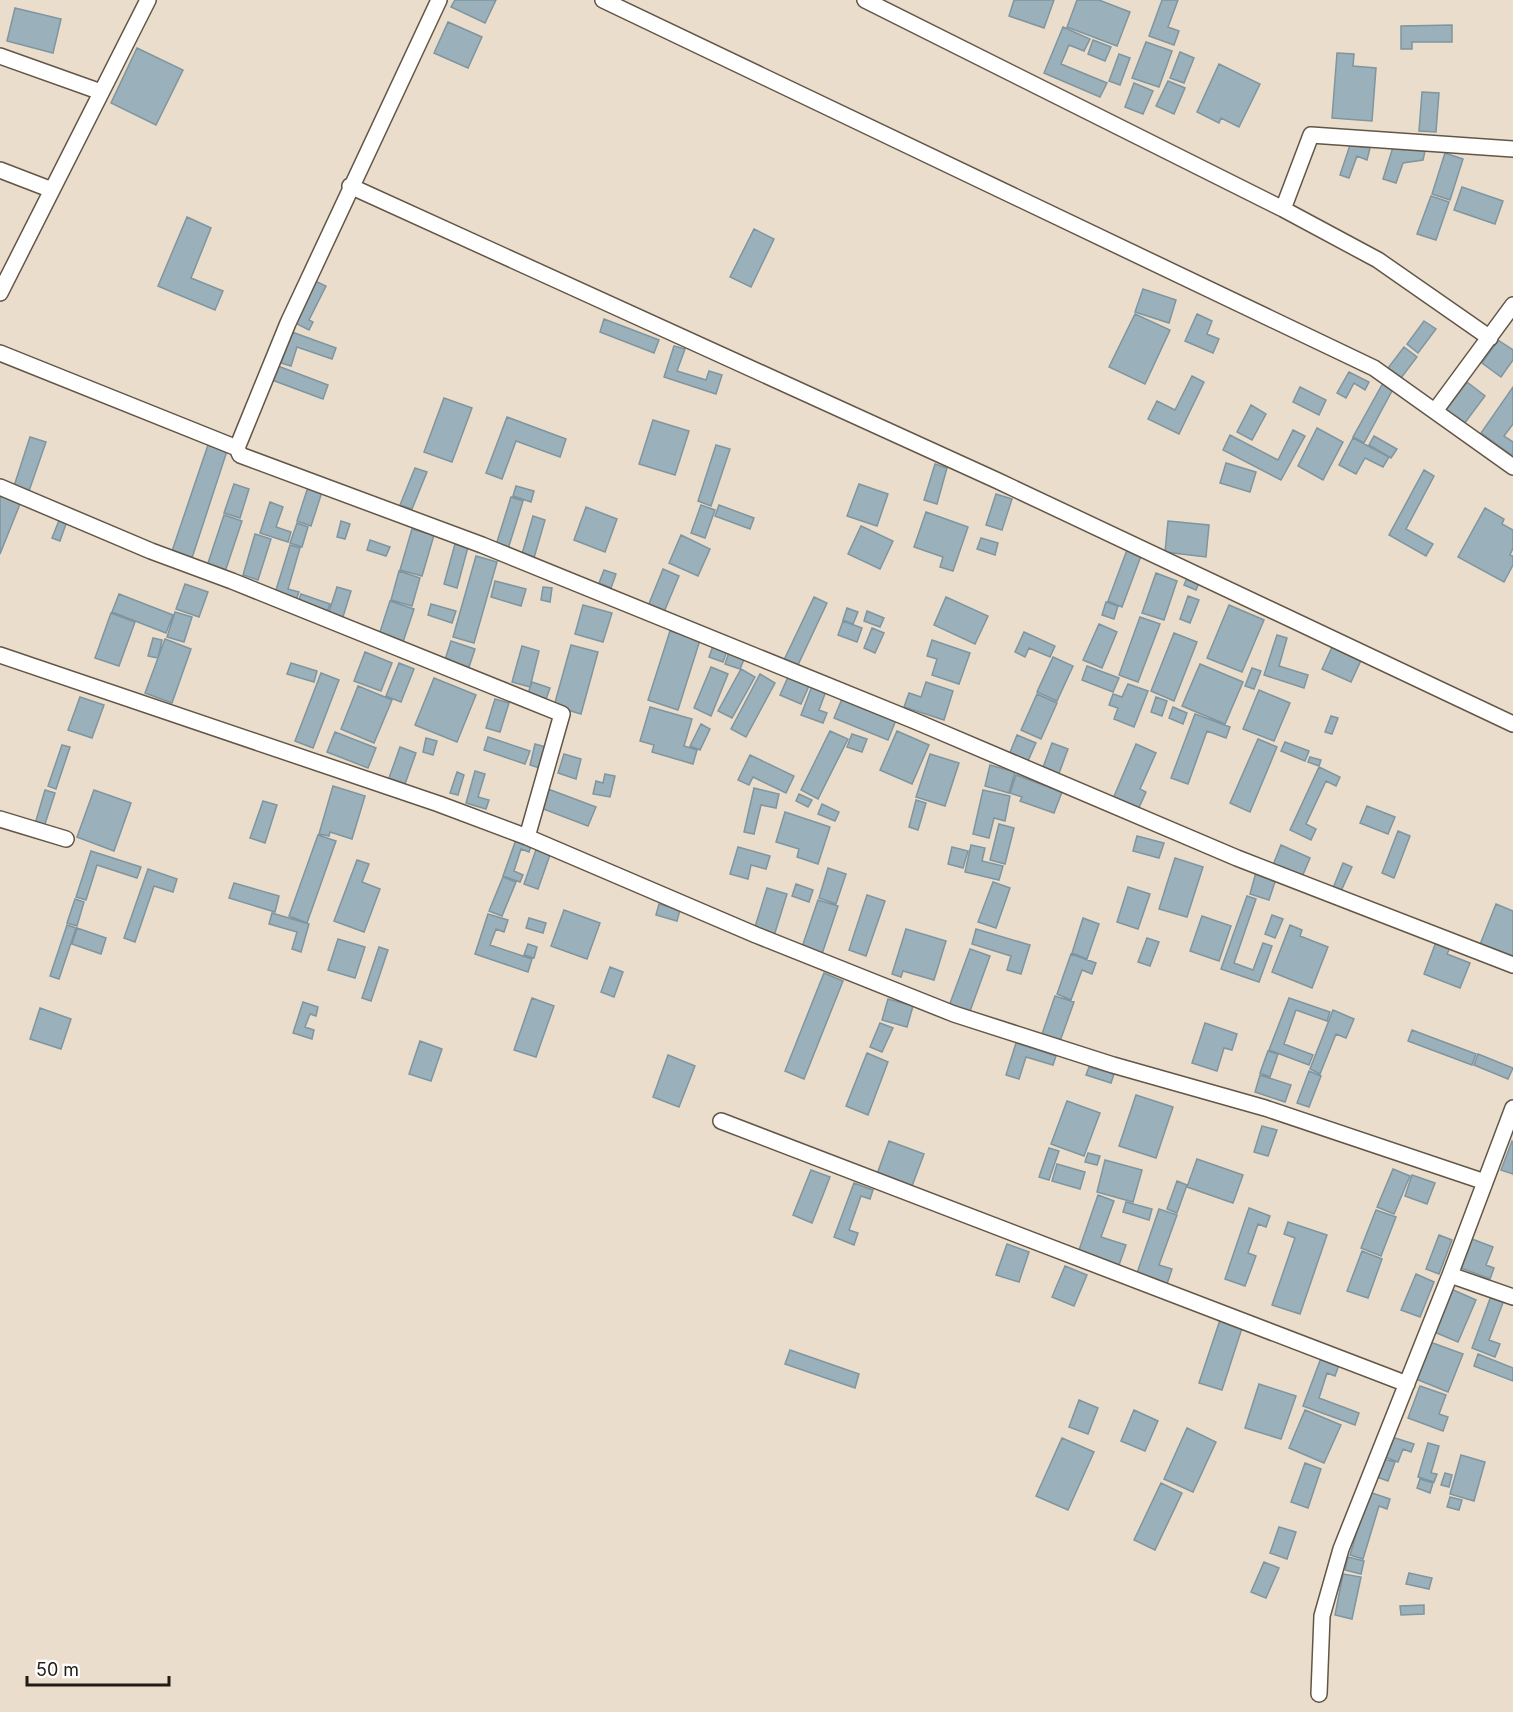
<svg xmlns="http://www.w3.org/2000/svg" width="1513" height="1712" viewBox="0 0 1513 1712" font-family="Inter,sans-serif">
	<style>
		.building { fill: #9ab0bb; stroke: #7f959f; stroke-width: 1.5 }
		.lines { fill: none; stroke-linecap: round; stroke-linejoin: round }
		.minor-casing { stroke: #625646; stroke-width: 18 }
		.minor { stroke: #fff; stroke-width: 15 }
	</style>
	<rect width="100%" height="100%" fill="#ebddcb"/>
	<path class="building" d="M455,0H496L485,23L451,7Z
		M1014,0H1054L1044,28L1009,16Z
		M1077,0H1099L1130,12L1117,46L1067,27Z
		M1162,0H1178L1168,27L1179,31L1174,45L1149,36Z
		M15,8L61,19L53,53L7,41Z
		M448,22L482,37L468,68L434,53Z
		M1452,25V42H1412V49H1401V26Z
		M1063,27L1090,39L1084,51L1069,45L1061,64L1107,83L1100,97L1044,73Z
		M1093,40L1111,47L1105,61L1088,54Z
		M1146,42L1172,51L1159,87L1132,78Z
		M137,48L183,70L156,125L111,103Z
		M1180,52L1194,58L1184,83L1170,78Z
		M1337,53L1354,54L1353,66L1376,68L1372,121L1332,118Z
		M1119,54L1130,58L1120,85L1109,81Z
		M1219,64L1260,84L1239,127L1221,118L1219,123L1197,112Z
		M1168,81L1185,88L1174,114L1156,106Z
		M1134,83L1153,91L1143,114L1125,107Z
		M1422,92L1439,93L1436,132L1419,131Z
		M1350,145L1370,148L1367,160L1357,156L1349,178L1340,175Z
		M1393,147L1425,151L1423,160L1403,163L1396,183L1383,179Z
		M1445,153L1463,159L1450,200L1432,194Z
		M1462,187L1503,201L1495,224L1454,210Z
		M1431,196L1449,202L1436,240L1417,234Z
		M187,217L211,228L191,278L223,291L215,310L158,286Z
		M754,229L774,239L751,287L730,277Z
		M315,281L326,286L309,320L313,322L309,330L295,323Z
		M1143,289L1176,300L1169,323L1135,312Z
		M1135,314L1170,330L1145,384L1109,367Z
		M1197,314L1212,321L1207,334L1219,339L1213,353L1185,341Z
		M604,319L659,340L654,353L600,332Z
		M1424,321L1436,329L1418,353L1407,344Z
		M292,332L336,348L332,359L297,347L291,366L281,363Z
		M1498,340L1513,350V360L1501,377L1482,363Z
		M674,346L685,349L677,371L706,380L709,371L722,375L716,394L664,377Z
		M1404,347L1417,357L1401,378L1388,368Z
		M278,366L328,385L323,399L272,380Z
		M1349,372L1369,382L1365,390L1354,383L1346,398L1337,393Z
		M1192,376L1204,382L1179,434L1148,419L1157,401L1175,410Z
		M1467,382L1485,396L1464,424L1446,410Z
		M1383,383L1393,389L1364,443L1353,437Z
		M1300,387L1326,400L1319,415L1293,402Z
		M1513,387V424L1504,436L1513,442V456L1481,433Z
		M444,398L472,408L452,462L424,452Z
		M1251,405L1266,414L1252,440L1237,432Z
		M507,417L566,439L560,457L516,441L502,479L486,473Z
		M653,420L689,431L675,475L639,464Z
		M1317,428L1343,442L1323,480L1298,466Z
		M1293,430L1305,436L1281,480L1223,450L1230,435L1278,460Z
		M1374,436L1397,449L1391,458L1369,445Z
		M30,437L46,442L29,491L14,486Z
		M1353,438L1389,457L1383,467L1365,458L1356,474L1339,465Z
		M208,445L227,451L191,561L171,554Z
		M716,445L730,449L711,506L698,501Z
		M1226,463L1256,472L1250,492L1220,483Z
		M935,464L947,468L937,504L924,500Z
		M415,468L427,472L412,509L400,505Z
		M1424,470L1434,476L1406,529L1433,544L1426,556L1389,535Z
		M234,484L249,489L240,518L224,513Z
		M859,484L888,494L877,526L847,516Z
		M516,486L534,491L531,502L513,496Z
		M308,487L322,492L311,526L297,521Z
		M996,494L1012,499L1002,530L986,525Z
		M1,496L20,504L0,554V499Z
		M511,497L523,501L508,549L496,545Z
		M270,502L283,507L276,527L291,532L288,542L260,533Z
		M701,505L715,510L705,538L691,533Z
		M719,505L754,518L750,529L715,516Z
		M586,507L617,519L605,552L574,540Z
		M1485,508L1504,519L1502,524L1513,530V548L1510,555L1513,556V565L1504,582L1458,557Z
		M926,512L968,527L953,571L940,567L943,557L914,547Z
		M224,515L242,521L225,572L207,566Z
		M533,516L545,520L534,558L522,554Z
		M60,518L67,521L60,541L52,538Z
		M341,521L350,524L345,539L337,537Z
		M1168,521L1209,525L1206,557L1165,552Z
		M297,523L308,527L302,547L290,543Z
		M861,526L893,541L880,569L848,554Z
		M412,529L434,535L422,576L400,570Z
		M255,534L271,539L258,580L243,575Z
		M681,535L710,549L698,576L669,563Z
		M981,538L998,543L995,555L977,549Z
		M370,540L390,547L386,556L367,550Z
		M455,544L468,547L457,588L444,584Z
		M290,545L300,548L288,589L299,592L296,600L275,593Z
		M1127,550L1141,556L1122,607L1108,601Z
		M476,556L497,562L474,643L453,637Z
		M663,569L679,576L664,612L648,606Z
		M604,570L616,574L611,588L599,583Z
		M399,571L420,578L412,606L391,600Z
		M1156,573L1177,581L1164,620L1142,613Z
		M1187,578L1199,583L1196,590L1184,585Z
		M495,581L526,589L521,606L491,597Z
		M185,584L208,592L199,617L176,609Z
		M337,587L351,591L342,620L328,615Z
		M543,587L552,588L550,602L541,600Z
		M119,594L173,615L166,633L112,612Z
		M301,594L330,604L327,612L298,602Z
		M1188,596L1199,600L1190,623L1180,619Z
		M814,597L827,603L797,667L784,660Z
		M946,597L988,616L975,644L934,625Z
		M390,601L414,609L403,642L379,635Z
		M1106,602L1118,606L1114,619L1102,615Z
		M431,604L456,611L452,623L428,615Z
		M583,605L612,613L603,642L575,634Z
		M1229,605L1264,620L1242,672L1207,658Z
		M847,608L858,612L853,624L843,620Z
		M867,611L884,618L880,627L864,621Z
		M175,612L192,617L184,642L167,637Z
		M111,613L135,622L119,666L95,658Z
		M1140,617L1160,624L1138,682L1119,675Z
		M843,621L862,628L857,642L838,635Z
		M1099,624L1117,632L1102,668L1083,660Z
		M872,628L884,633L875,653L864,648Z
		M670,631L700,640L678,710L648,700Z
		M1024,632L1055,646L1050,657L1029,648L1025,657L1015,652Z
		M1174,633L1197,642L1174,701L1151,691Z
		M1277,635L1287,638L1279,666L1308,675L1304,688L1264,675Z
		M153,638L162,640L158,658L148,656Z
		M165,639L191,649L172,703L145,693Z
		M932,640L970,653L959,684L932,675L937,659L927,656Z
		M451,641L475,649L468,670L444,663Z
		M571,645L598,652L581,714L554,706Z
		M1333,645L1362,658L1351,682L1322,669Z
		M522,646L539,651L530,687L512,682Z
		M713,646L727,651L723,662L709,657Z
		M365,652L392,663L381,691L354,681Z
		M729,652L745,657L740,669L725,664Z
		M1053,657L1073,666L1057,701L1037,692Z
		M291,663L317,671L314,682L287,674Z
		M399,663L414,669L401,702L386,696Z
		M1200,664L1243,682L1225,724L1182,706Z
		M1087,666L1119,678L1113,692L1082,680Z
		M711,667L728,674L711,716L694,708Z
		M1252,668L1261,671L1254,689L1245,686Z
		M741,669L755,677L732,718L718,711Z
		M321,673L339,680L313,748L295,741Z
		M760,674L775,683L746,737L731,729Z
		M788,677L809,686L801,704L780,695Z
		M434,678L476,695L457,742L415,725Z
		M532,682L550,688L545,702L527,696Z
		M926,682L953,691L944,720L904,707L909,693L921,697Z
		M1128,684L1148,691L1134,727L1114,719L1118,708L1109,705L1113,694L1122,697Z
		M358,686L392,700L374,743L341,729Z
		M812,686L826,691L819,710L827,713L823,723L801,715Z
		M1259,690L1290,703L1274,741L1243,729Z
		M1037,694L1057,703L1041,739L1021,730Z
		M80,697L104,705L92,738L68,730Z
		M1156,697L1167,701L1162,716L1151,712Z
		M495,699L509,703L500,732L486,728Z
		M842,699L896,720L888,740L834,718Z
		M650,707L692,719L684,746L697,750L693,764L652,752L654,745L640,741Z
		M1173,707L1187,713L1183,724L1169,718Z
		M1195,714L1230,727L1226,738L1207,731L1188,784L1171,778Z
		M1331,716L1338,718L1332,734L1325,732Z
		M701,724L710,729L700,750L690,746Z
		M830,731L848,739L818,799L801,790Z
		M897,731L929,745L912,784L880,770Z
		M335,732L376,748L368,768L327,752Z
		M852,734L867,739L862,752L847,747Z
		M1017,735L1036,743L1027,763L1009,755Z
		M488,737L530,751L525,764L484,750Z
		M426,738L437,741L433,755L423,752Z
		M1258,739L1277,747L1250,812L1230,803Z
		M1285,742L1309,751L1305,761L1281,751Z
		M1052,743L1068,749L1058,776L1042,770Z
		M535,744L546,747L540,768L530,765Z
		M1136,744L1156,753L1140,789L1146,792L1137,812L1112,801Z
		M62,745L70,747L56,789L48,786Z
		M400,747L416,753L405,784L389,778Z
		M564,754L581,759L576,779L558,773Z
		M930,754L959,763L945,806L916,797Z
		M750,755L794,776L786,793L753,777L749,785L738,780Z
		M1310,757L1321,760L1319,766L1308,762Z
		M990,765L1015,772L1009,793L985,786Z
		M1319,767L1340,777L1336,786L1326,781L1306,824L1316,829L1311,840L1290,830Z
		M475,771L485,774L478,797L489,800L486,809L466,803Z
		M457,772L464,775L458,795L450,793Z
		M605,774L615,776L610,797L593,794L596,781L603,783Z
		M1016,775L1062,792L1054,813L1020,801L1022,797L1010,793Z
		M333,786L365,796L352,839L330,832L329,836L319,834Z
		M754,788L779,794L776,808L761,805L754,834L744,832Z
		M548,789L596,807L588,826L541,808Z
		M45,790L55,793L44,827L35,824Z
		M94,790L131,803L114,851L77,837Z
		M983,790L1010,796L1005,821L994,818L989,838L973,834Z
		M799,794L812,800L808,807L796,801Z
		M916,800L926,803L918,830L909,827Z
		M263,801L277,805L265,843L250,838Z
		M822,804L839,812L835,821L818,814Z
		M1367,806L1395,817L1388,834L1360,823Z
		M785,812L830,827L818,864L797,857L799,849L776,842Z
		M999,824L1014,828L1005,864L990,860Z
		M1398,831L1410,836L1394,878L1382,873Z
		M318,835L336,841L307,923L289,916Z
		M1137,836L1164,843L1159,858L1133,851Z
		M517,837L532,843L529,852L521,849L514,871L523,875L520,882L503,876Z
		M971,845L985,848L982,861L1003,866L999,880L965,872Z
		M1281,845L1310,858L1302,877L1273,865Z
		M537,847L551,852L538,889L524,884Z
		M738,847L770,856L766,869L751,865L748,879L730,874Z
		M952,847L968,851L963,868L948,864Z
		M91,851L141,867L137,878L97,865L86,900L76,897Z
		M1175,858L1203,867L1187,917L1159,909Z
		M357,860L369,864L362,882L380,889L364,932L334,921Z
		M1343,863L1352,867L1341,891L1333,888Z
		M828,868L846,874L836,904L819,898Z
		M148,869L177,879L173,892L154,886L135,942L124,938Z
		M1256,872L1276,879L1269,900L1250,894Z
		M503,877L516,882L502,916L489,911Z
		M993,882L1010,888L996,928L978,922Z
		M234,883L279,896L275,912L229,898Z
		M796,884L813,890L809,902L792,896Z
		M1128,887L1150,894L1138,929L1117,922Z
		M767,888L787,894L774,936L754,930Z
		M867,895L885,901L866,956L849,950Z
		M1247,896L1256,899L1234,963L1253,970L1263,943L1272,946L1259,982L1221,969Z
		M75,899L84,902L77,926L67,923Z
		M818,900L838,906L821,957L801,950Z
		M659,904L680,910L677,921L656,915Z
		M1496,904L1513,911V961L1479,947Z
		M564,910L600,923L587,959L551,946Z
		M272,913L309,924L301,952L292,949L297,932L269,924Z
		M488,914L508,920L504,932L496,929L490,945L532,959L528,972L475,954Z
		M1272,915L1283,919L1275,938L1265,934Z
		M1202,916L1231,926L1219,961L1190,951Z
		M529,918L546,923L543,933L526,928Z
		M1083,918L1099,924L1087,959L1072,953Z
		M67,925L76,928L59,979L50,976Z
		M1290,925L1302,930L1300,936L1328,947L1312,988L1272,972Z
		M77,928L106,938L101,954L72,944Z
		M906,929L946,941L934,980L903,971L901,977L892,974Z
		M976,929L1030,945L1021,974L1007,970L1011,956L972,944Z
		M1147,938L1159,942L1150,966L1138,962Z
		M338,939L365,947L355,978L328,970Z
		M1436,942L1450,948L1447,954L1470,963L1460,988L1424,974Z
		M528,944L537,947L534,958L524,955Z
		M379,947L388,950L371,1001L362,998Z
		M970,949L990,956L969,1014L949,1006Z
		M1071,954L1096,963L1092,974L1082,970L1071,1000L1057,994Z
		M610,967L623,972L614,997L601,992Z
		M824,973L843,981L804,1079L785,1071Z
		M1055,996L1074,1002L1059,1044L1041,1037Z
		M532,998L554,1006L536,1057L514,1050Z
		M1289,998L1330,1012L1327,1021L1296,1010L1284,1044L1313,1055L1309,1065L1269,1050Z
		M888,999L913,1006L907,1027L882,1020Z
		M303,1002L318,1007L316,1016L310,1014L305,1027L314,1030L312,1039L293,1033Z
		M40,1008L71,1019L61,1049L30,1039Z
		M1333,1010L1354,1019L1346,1038L1336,1034L1320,1074L1310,1069Z
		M880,1023L893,1028L882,1052L870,1047Z
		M1205,1023L1237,1034L1232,1050L1224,1048L1217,1071L1192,1063Z
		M1412,1030L1476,1054L1472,1065L1408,1041Z
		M420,1041L442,1049L431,1081L409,1074Z
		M1016,1043L1056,1056L1053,1065L1026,1057L1019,1079L1006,1075Z
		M1268,1051L1278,1054L1270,1077L1260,1073Z
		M867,1053L888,1062L868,1115L846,1106Z
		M1478,1054L1513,1068L1508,1079L1474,1065Z
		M668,1055L695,1066L679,1107L653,1097Z
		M1089,1067L1114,1074L1111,1083L1086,1075Z
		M1309,1071L1321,1076L1309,1107L1297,1103Z
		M1260,1075L1291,1085L1285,1102L1255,1092Z
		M1136,1095L1173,1107L1156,1158L1119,1146Z
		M1067,1101L1100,1113L1084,1156L1051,1144Z
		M1262,1126L1277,1130L1268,1156L1254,1152Z
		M889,1141L924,1154L912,1186L877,1174Z
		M1512,1141L1513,1142V1174L1501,1170Z
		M1049,1148L1059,1151L1049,1180L1039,1177Z
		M1088,1153L1100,1156L1097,1165L1085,1162Z
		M1197,1159L1243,1175L1233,1203L1187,1187Z
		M1105,1160L1142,1170L1133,1202L1097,1192Z
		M1057,1164L1085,1172L1080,1189L1052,1181Z
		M1393,1169L1410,1176L1394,1214L1377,1207Z
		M811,1170L830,1177L812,1223L793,1215Z
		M1412,1175L1435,1183L1427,1204L1405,1196Z
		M1177,1181L1187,1185L1177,1213L1167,1209Z
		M854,1183L873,1190L870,1199L861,1196L849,1230L858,1233L854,1245L834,1237Z
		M1098,1195L1114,1201L1101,1237L1126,1245L1119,1265L1079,1250Z
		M1126,1202L1152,1209L1149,1220L1123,1212Z
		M1249,1208L1270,1216L1266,1227L1258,1224L1248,1253L1256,1256L1245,1286L1225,1279Z
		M1159,1209L1177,1215L1159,1265L1172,1269L1167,1284L1137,1273Z
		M1376,1210L1396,1217L1381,1256L1361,1248Z
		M1288,1222L1327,1235L1300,1314L1272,1305L1295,1238L1284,1234Z
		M1439,1235L1452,1240L1439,1274L1426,1269Z
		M1472,1239L1493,1247L1486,1265L1494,1268L1490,1279L1461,1268Z
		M1007,1244L1029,1252L1019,1282L996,1275Z
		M1362,1251L1382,1259L1368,1298L1347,1291Z
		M1065,1266L1087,1275L1074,1306L1052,1297Z
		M1416,1274L1434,1282L1420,1317L1401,1310Z
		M1451,1289L1476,1300L1458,1342L1432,1331Z
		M1491,1296L1504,1300L1489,1340L1500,1344L1495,1357L1472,1348Z
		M1221,1317L1243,1325L1222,1390L1199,1383Z
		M1430,1342L1463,1354L1448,1392L1416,1379Z
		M790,1350L859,1374L855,1388L785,1364Z
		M1478,1354L1513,1368V1381L1474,1366Z
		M1321,1358L1339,1365L1335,1376L1327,1373L1319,1398L1359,1413L1355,1425L1303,1406Z
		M1259,1384L1296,1396L1281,1439L1245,1428Z
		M1420,1386L1446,1395L1439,1414L1448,1417L1443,1431L1408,1418Z
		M1079,1400L1098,1408L1088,1434L1069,1427Z
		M1134,1410L1158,1421L1145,1451L1121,1441Z
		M1305,1410L1341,1425L1324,1463L1289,1448Z
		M1187,1428L1216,1442L1193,1492L1164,1479Z
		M1392,1437L1414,1444L1411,1452L1403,1449L1398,1462L1385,1457Z
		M1062,1438L1094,1452L1068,1510L1036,1496Z
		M1428,1443L1439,1446L1431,1473L1437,1474L1434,1482L1418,1477Z
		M1461,1455L1485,1462L1474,1501L1450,1494Z
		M1383,1459L1395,1462L1388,1481L1377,1477Z
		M1305,1463L1321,1469L1308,1508L1291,1502Z
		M1445,1473L1452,1475L1449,1487L1441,1485Z
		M1420,1479L1433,1483L1430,1493L1417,1488Z
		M1161,1483L1182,1493L1155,1550L1134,1540Z
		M1369,1492L1390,1499L1387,1509L1379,1506L1363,1559L1350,1555Z
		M1450,1497L1462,1500L1459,1510L1447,1507Z
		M1279,1527L1296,1532L1287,1559L1270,1553Z
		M1348,1557L1364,1561L1361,1574L1345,1570Z
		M1264,1562L1279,1568L1266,1598L1251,1592Z
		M1409,1573L1432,1578L1429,1589L1406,1584Z
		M1343,1574L1361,1577L1352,1619L1335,1615Z
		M1424,1605V1614L1401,1615L1400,1606Z"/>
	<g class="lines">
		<defs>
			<path id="minor" d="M603,0L1374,368L1513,467
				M865,0L1283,209L1378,260L1490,338
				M0,56L101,92
				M0,170L52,190
				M350,186L996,480L1513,724
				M1283,209L1311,135L1513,149
				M0,293L148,0
				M0,353L237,448L240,455L482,545L915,721L1237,858L1513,965
				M1435,411L1513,305
				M237,448L288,323L439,0
				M0,487L151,551L232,581L562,714L527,837
				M0,655L439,804L527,837L756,935L954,1014L1113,1065L1265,1108L1485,1182
				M0,819L66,839
				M721,1121L1407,1384
				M1450,1275L1513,1297
				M1319,1694L1322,1616L1341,1549L1450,1275L1513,1108"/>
		</defs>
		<use href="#minor" class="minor-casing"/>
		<use href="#minor" class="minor"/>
	</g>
	<path d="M27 1676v9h142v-9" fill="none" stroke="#211c15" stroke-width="3"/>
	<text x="36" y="1676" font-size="18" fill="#211c15" stroke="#ffffff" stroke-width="4.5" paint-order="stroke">50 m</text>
</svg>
